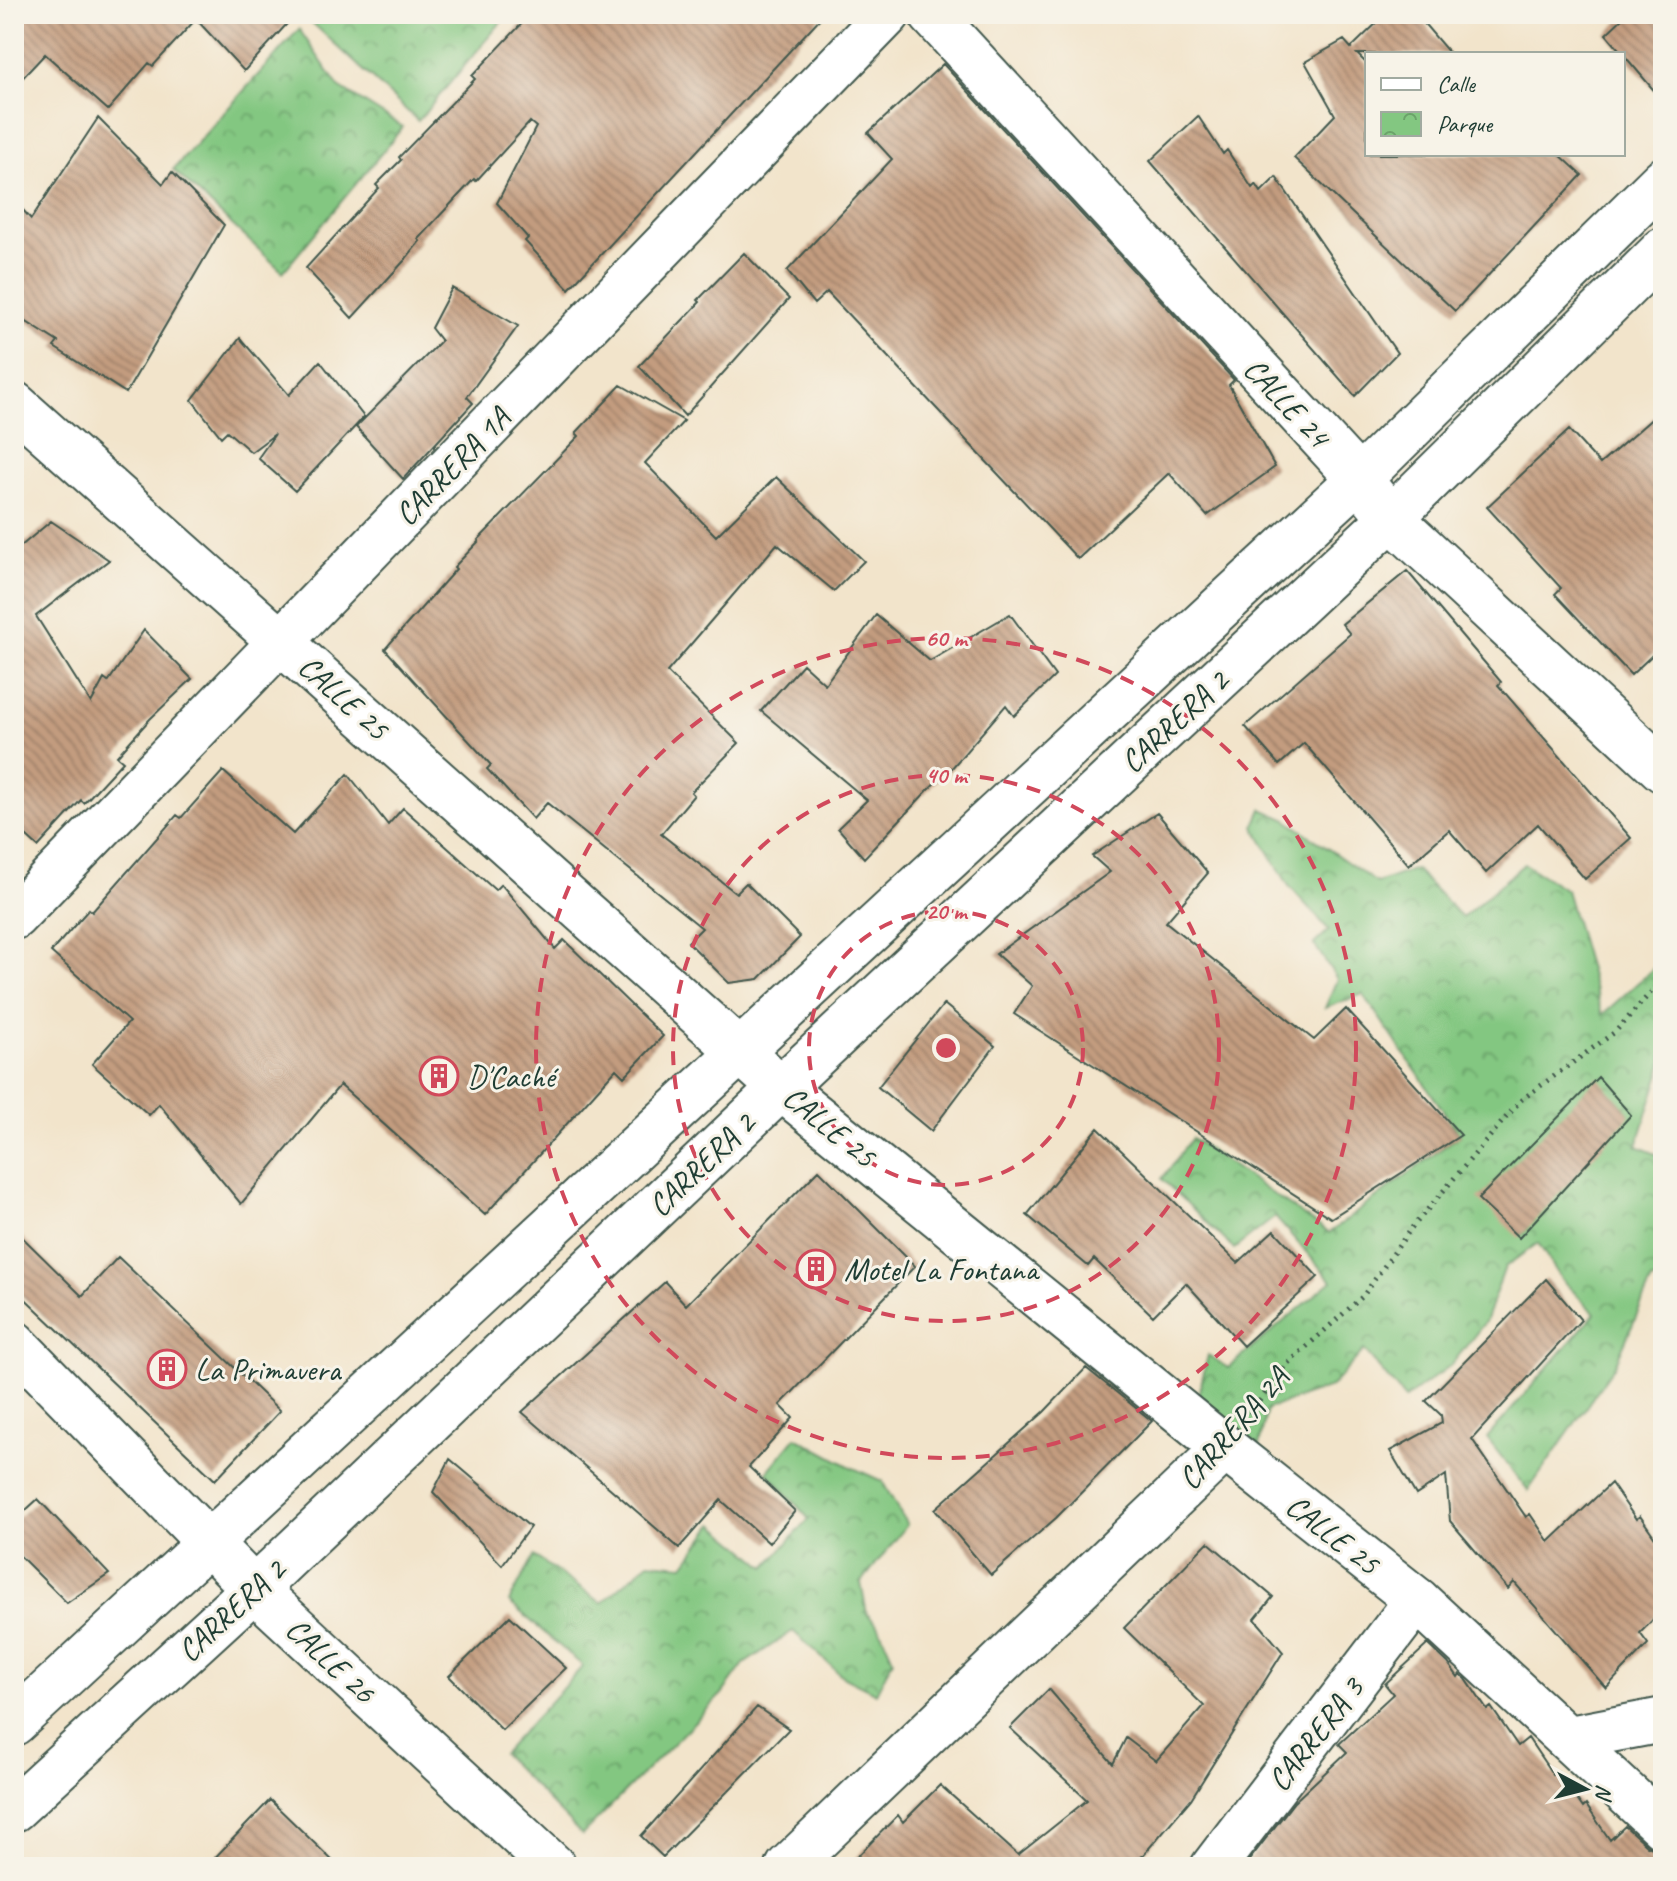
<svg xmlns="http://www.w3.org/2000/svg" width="1677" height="1881" viewBox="0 0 1677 1881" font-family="Caveat,sans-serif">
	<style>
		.park { fill: url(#park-crowns); stroke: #51825a; stroke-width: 2 }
		.building { fill: url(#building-back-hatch) }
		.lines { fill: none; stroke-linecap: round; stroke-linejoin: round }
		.minor-casing { stroke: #3f564b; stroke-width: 48 }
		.major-casing { stroke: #3f564b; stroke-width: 48 }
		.path { stroke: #3f564b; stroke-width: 5; stroke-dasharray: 2 6; stroke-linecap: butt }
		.minor { stroke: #fff; stroke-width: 44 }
		.major { stroke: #fff; stroke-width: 44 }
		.ring { fill: none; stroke: #d1495b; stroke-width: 4; stroke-dasharray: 14 10 }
		.labels { text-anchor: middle; stroke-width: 6; stroke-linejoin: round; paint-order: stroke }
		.street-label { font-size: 32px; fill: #1f3d34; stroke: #f7f3e8 }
		.poi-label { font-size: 32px; fill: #1f3d34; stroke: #f7f3e8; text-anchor: start }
		.centre { fill: #d1495b; stroke: #f7f3e8; stroke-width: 4 }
		.ring-label { font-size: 24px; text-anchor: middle; font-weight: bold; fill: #d1495b; stroke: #f7f3e8; stroke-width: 6; stroke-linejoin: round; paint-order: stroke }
	</style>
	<defs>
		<pattern id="park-crowns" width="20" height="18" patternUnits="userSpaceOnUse" patternTransform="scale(2)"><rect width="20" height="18" fill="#83c781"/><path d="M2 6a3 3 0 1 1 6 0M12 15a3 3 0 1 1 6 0" fill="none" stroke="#6ba36a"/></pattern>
		<pattern id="building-back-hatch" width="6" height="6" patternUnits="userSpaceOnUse" patternTransform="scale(2)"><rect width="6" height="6" fill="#c39c7f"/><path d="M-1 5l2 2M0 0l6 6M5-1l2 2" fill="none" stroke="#9e8069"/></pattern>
	</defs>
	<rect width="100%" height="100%" fill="#f7f3e8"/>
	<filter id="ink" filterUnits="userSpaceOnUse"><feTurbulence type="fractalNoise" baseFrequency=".0125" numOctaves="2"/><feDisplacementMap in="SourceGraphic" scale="16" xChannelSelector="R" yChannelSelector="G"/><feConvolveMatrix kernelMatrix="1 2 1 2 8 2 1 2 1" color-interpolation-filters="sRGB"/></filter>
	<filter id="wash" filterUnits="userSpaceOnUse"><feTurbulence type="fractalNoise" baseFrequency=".006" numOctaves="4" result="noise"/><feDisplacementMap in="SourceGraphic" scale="32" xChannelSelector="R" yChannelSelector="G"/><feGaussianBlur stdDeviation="1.8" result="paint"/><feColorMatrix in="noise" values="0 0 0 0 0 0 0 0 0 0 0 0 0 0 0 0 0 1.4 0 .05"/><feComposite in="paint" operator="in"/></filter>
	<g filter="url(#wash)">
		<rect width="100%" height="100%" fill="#f2e4cb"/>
		<path class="park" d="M312,14H508L418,121L308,19Z
			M299,29L339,87L403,127L283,272L173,170Z
			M1262,809L1287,820L1377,883L1415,869L1462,918L1524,864L1566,890L1602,1015L1663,960V1064L1637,1146L1663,1157V1281L1652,1280L1615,1365L1528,1491L1487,1438L1595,1313L1562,1280L1538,1243L1505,1267L1485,1322L1452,1364L1405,1399L1364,1350L1331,1387L1267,1409L1259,1446L1197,1401L1208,1355L1228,1368L1332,1281L1275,1217L1234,1249L1162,1179L1192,1138L1329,1233L1460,1135L1363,994L1325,1008L1337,979L1314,944L1329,930L1289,886L1254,827Z
			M796,1437L849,1466L882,1481L907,1525L861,1583L867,1614L878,1625L893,1659L876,1693L842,1676L793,1631L744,1664L722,1694L582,1835L502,1754L583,1666L509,1602L534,1556L602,1603L649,1562L684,1565L714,1524L766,1567L809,1519L767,1472Z"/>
		<g id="blocks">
			<path class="building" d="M14,14H296L244,71L196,19L153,66L149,63L108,110L45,54L14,87Z
				M531,14H824L569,289L525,241L528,238L497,203L536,127L530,122L476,181L474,179L418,239L420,241L404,261L352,318L306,268L379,188L376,185L401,160L399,157L475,79L472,76Z
				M1386,14H1416L1450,54H1357L1367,64V154H1559L1582,175L1455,311L1294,158L1335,115L1305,62L1344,40L1351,48Z
				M1627,14H1663V101L1606,34Z
				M943,64L1234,380L1229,385L1275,467L1207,516L1169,473L1078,559L827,292L814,304L787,271L892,159L868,133Z
				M1198,116L1223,154L1227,150L1252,188L1256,184L1261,192L1276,177L1397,353L1355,396L1150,161Z
				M98,118L163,184L172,172L224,225L126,393L54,347L58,342L14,314V200L31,219Z
				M744,253L789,299L685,416L639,366L700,302L698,300Z
				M452,288L518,326L467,397L473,403L403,479L356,427L441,341L431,328Z
				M240,338L289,395L320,361L364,417L295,491L258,458L275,434L251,452L227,431L221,437L192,400Z
				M621,385L684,421L645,463L716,536L776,477L864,561L834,591L777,544L667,672L739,743L691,792L694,795L661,834L736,893L746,883L800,937L759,979L729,983L688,942L702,928L547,803L533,819L487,769L491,765L385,649L456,569L454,567L479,541L478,540L579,436L576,433Z
				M1663,409V645L1631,675L1555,594L1561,588L1487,507L1569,430L1600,464Z
				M51,521L109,560L36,616L91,703L104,679L108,682L144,630L192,679L150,719L117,756L123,761L84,803L81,800L38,847L14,825V552Z
				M1407,571L1501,682L1498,685L1631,838L1585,879L1538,824L1486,873L1449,830L1409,865L1304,743L1279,765L1245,726L1350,634L1342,624Z
				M1010,614L1055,676L1014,716L1006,705L945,776L943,774L864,858L838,828L867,800L761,711L803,664L825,684L876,615L930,661Z
				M223,771L293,834L348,774L388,825L403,808L495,890L501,884L555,949L564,940L663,1036L624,1077L616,1069L485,1215L340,1085L241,1204L159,1104L149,1115L92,1064L129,1022L51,952L89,909L92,912L177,815L181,818Z
				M1157,813L1208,873L1166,922L1314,1040L1346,1009L1461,1135L1331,1218L1014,1014L1032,986L996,954L1110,872L1092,856Z
				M944,1004L995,1046L931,1131L878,1087Z
				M1598,1077L1631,1115L1519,1238L1478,1199Z
				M1098,1128L1238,1263L1274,1230L1318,1277L1243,1346L1186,1283L1153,1316L1094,1259L1088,1266L1027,1215Z
				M819,1170L915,1266L780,1405L793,1418L749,1467L795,1511L769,1543L721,1500L679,1548L522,1412L665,1282L686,1305Z
				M14,1229L82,1296L118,1257L280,1411L215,1480L14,1288Z
				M1546,1279L1581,1320L1472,1439L1526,1517L1530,1514L1549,1542L1611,1483L1636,1519L1640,1516L1663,1549V1609L1640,1633L1648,1644L1606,1688L1514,1582L1508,1589L1450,1521L1446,1475L1416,1495L1390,1451L1442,1423L1441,1415L1426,1401Z
				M1086,1368L1152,1421L1056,1518L991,1575L935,1509L1044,1412Z
				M450,1459L530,1527L502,1565L433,1492Z
				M38,1499L109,1574L67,1603L14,1550V1521Z
				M1208,1542L1273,1597L1255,1619L1283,1652L1191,1799L1133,1867H847L898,1815L903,1822L940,1785L1018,1855L1087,1800L1010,1728L1049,1689L1113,1764L1126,1738L1156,1761L1204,1706L1124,1628Z
				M510,1616L566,1668L502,1730L449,1676Z
				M1428,1644L1448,1663L1458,1677L1460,1674L1466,1679L1487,1710L1491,1707L1518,1746L1528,1738L1553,1775L1557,1771L1583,1808L1586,1805L1610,1840L1625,1826L1647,1846L1663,1852V1867H1244L1294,1802L1347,1752L1339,1744L1393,1694L1385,1684Z
				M757,1707L789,1729L663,1857L641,1836Z
				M270,1800L339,1867H206Z"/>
		</g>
	</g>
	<g filter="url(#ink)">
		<use href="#blocks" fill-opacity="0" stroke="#3f564b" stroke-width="2"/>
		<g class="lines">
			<defs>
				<path id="minor" d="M931,14L1359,479L1391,518L1663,770
					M14,917L888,14
					M14,1343L254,1589L554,1867
					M14,1723L1359,479L1663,180
					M1569,1738L1663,1720
					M14,1809L254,1589L781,1088L1391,518L1663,250
					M788,1867L1225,1448
					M1213,1867L1417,1600"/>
				<path id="major" d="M14,404L781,1088L1225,1448L1417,1600L1663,1827"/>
			</defs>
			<use href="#minor" class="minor-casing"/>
			<use href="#major" class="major-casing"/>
			<path class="path" d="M1250,1414L1285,1366L1363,1296L1410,1230L1521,1100L1615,1032L1663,979"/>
			<use href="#minor" class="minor"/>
			<use href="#major" class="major"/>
		</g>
	</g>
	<g class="ring">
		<circle cx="946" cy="1048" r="137"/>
		<circle cx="946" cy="1048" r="273"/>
		<circle cx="946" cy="1048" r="410"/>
	</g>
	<defs>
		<symbol id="building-ring" viewBox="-11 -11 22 22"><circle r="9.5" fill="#f7f3e8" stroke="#d1495b" stroke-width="1.5"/><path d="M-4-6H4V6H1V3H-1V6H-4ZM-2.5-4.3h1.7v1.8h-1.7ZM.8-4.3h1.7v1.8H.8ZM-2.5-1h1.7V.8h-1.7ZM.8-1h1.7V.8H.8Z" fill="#d1495b"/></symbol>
	</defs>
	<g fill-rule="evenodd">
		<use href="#building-ring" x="417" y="1054" width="44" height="44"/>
		<use href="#building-ring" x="794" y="1247" width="44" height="44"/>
		<use href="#building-ring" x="145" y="1347" width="44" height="44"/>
	</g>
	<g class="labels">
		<g class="street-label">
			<text transform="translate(1287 402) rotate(47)" y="11">CALLE 24</text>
			<text transform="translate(452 466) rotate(-46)" y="11">CARRERA 1A</text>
			<text transform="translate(344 697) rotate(42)" y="11">CALLE 25</text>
			<text transform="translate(1174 721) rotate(-43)" y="11">CARRERA 2</text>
			<text transform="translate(830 1126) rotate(39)" y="11">CALLE 25</text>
			<text transform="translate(701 1164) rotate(-44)" y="11">CARRERA 2</text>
			<text transform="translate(1233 1428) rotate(-49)" y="11">CARRERA 2A</text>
			<text transform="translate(1333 1534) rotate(38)" y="11">CALLE 25</text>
			<text transform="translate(231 1610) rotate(-43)" y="11">CARRERA 2</text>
			<text transform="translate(331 1660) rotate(43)" y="11">CALLE 26</text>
			<text transform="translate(1315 1734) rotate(-52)" y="11">CARRERA 3</text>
		</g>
		<g class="poi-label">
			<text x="467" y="1087">D'Caché</text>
			<text x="844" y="1280">Motel La Fontana</text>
			<text x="195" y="1380">La Primavera</text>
		</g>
	</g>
	<circle cx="946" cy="1048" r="12" class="centre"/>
	<g class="ring-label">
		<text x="946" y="646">60 m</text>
		<text x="946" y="783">40 m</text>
		<text x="946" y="919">20 m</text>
	</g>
	<rect width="1677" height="1881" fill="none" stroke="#f7f3e8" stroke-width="48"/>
	<rect x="1365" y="52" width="260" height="104" fill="#f7f3e8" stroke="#a1aaa0" stroke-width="2"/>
	<rect x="1381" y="78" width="40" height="12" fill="#ffffff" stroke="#a1aaa0" stroke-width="2"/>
	<text x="1437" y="92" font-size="24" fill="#1f3d34">Calle</text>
	<rect x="1381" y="112" width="40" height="24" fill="url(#park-crowns)" stroke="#a1aaa0" stroke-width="2"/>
	<text x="1437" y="132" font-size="24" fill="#1f3d34">Parque</text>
	<g transform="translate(1585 1789) rotate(97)" stroke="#f7f3e8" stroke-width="6" paint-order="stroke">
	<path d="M0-6L14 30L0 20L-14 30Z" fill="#1f3d34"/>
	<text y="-12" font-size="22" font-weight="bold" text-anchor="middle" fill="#1f3d34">N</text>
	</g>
</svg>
